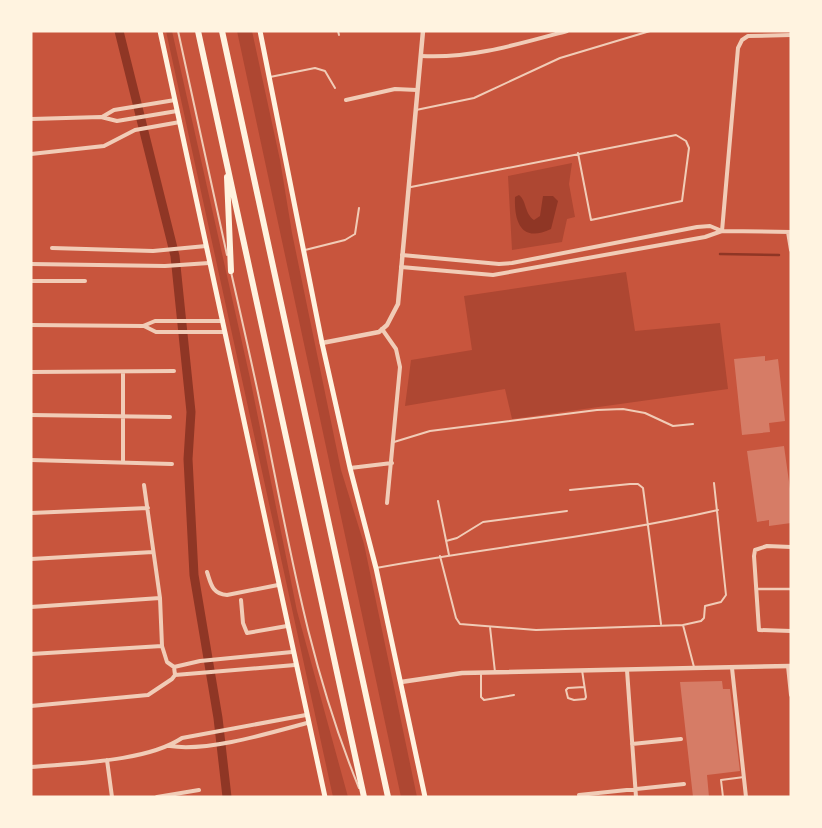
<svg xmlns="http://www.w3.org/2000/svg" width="822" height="828" viewBox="0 0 822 828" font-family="'Varela Round',sans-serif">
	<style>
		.green { fill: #ae4732 }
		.water { fill: #8f3625 }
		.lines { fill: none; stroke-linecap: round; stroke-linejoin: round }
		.stream { stroke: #8f3625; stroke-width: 2.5 }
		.canal { stroke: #8f3625; stroke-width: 9 }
		.building { fill: #d67c66 }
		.service { stroke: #f1ccb7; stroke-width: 2 }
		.pedestrian { stroke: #f1ccb7; stroke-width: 2.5 }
		.minor { stroke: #f1ccb7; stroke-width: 4 }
		.tertiary { stroke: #f1ccb7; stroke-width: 4.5 }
		.secondary { stroke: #fff3e0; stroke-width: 5 }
		.motorway { stroke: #fff3e0; stroke-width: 6 }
	</style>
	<rect width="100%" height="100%" fill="#c8553d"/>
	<path class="green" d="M166,31H172L250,378L297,611L348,797H333Z
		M237,31H252L280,160L292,233L341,470L364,544L417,797H401Z
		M572,163L569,184L575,217L567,219L562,242L512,250L508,176Z
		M626,272L635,331L720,323L728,389L512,419L505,389L405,406L411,360L472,350L464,296Z"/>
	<path class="water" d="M519,195C527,201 524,213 534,220L540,216L543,196H553L558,201L551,229C522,243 514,223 515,197Z"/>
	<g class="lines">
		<path class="stream" d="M720,254L779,255"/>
		<path class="canal" d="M119,31L175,256L191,412L188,459L194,575L218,718L227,797"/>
	</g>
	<path class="building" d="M765,356V361L778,359L785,421L769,423L770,432L742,435L734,359Z
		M784,446L791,496V523L769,526V520L757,522L747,451Z
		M722,681L723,689H730L740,771L707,775L709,797H693L680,682Z"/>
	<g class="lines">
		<path class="service" d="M178,31L227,255
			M338,31L339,35
			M270,77L315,68L325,71L335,88
			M416,110L474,98L560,58L650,31
			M411,187L676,135L686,141L689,148L682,201L591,220L578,153
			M305,250L345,240L355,234L359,208
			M231,272C245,333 259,394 271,456C294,572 314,678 359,788
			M394,442L430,431L597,410L623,409L645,413L673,426L693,424
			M570,490L630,484H638L643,488L661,624
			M438,501L449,555
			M446,541L457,538L483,522L567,511
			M440,556L456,618L460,624L536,630L683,625L694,667
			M376,568C490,547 605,536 718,510
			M683,625L701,621L704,618L705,606L721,602L726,595L714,483
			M490,627L495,672
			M582,670L586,697L585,699L574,700L568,698L566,690L568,688L584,687
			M481,672V697L484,700L514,695
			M723,797L721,780L744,777"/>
		<path class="pedestrian" d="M756,589H791"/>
		<path class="minor" d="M421,56C470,59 519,44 567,31
			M346,100L395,89L417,90
			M102,117L114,110L175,100
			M31,119L101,117L117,121L177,111
			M31,154L104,146L135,130L180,122
			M722,231L738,48L742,40L748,36L791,35
			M788,232L791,250
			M52,248L153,251L206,246
			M402,255L499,264L512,263L697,227L710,226L722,231L791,232
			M31,264L165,266L209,263
			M401,267L493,275L705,237L722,231
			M31,281H85
			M31,325L143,326L155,321H223
			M144,326L156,332H225
			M382,329L396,349L400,367L387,503
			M31,372L174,371
			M123,372V462
			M31,415L170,417
			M31,460L172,464
			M350,468L392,463
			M144,485L160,598L162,646L167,662L174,667L200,661L292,652
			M31,513L148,508
			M791,547L767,546L755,550L754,556L759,630L791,631
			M31,559L153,552
			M207,572C211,584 212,594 227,595L278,585
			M241,600L243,623L247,633L287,626
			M31,607L160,598
			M31,654L162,646
			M788,666L791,695
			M732,668L746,797
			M627,670L636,797
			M175,675L295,665
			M31,706L148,695L172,679L175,675L174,667
			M632,744L681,739
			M170,746C207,752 270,733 307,723
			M107,760L112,797
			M31,767C74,763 146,762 182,738L306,715
			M579,795L684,784
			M157,797L199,790"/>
		<path class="tertiary" d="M322,343L379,332L387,325L398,304L423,31
			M401,682L462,673L791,666"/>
		<path class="secondary" d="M160,31L325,797
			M260,31L322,343L350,468L376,568L425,797"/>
		<path class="motorway" d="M198,31L364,797
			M222,31L388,797
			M227,177L231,271"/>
	</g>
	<rect width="822" height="828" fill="none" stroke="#fff3e0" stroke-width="65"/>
</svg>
